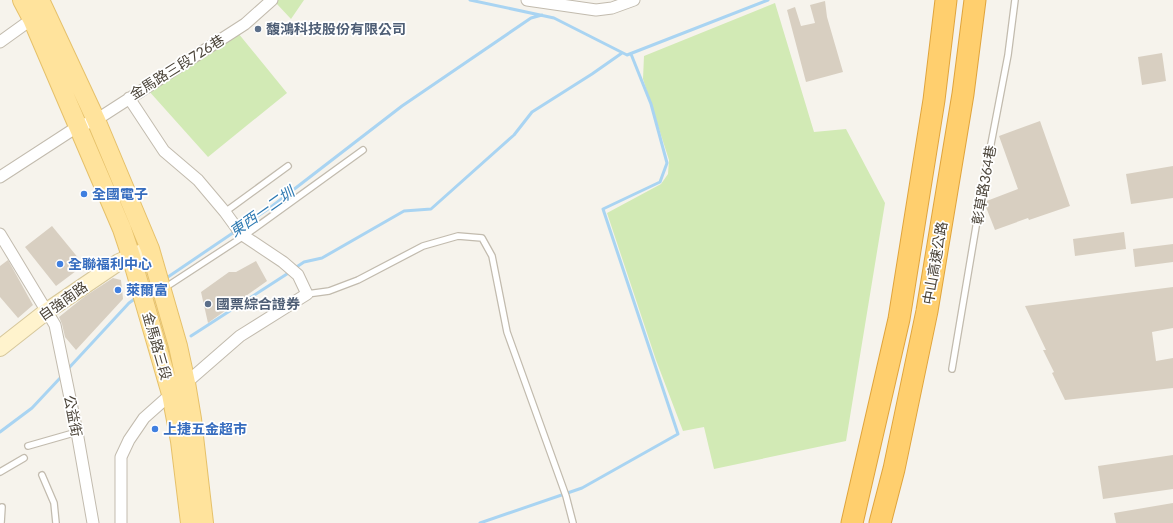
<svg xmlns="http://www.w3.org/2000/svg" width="1173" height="523" viewBox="0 0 1173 523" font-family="Lato,'Noto Sans TC',sans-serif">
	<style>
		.green { fill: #d2eab5 }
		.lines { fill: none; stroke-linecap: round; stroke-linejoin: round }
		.stream { stroke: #a9d4f2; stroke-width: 3 }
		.building { fill: #d8cfc1 }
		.lane-casing { stroke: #c2bbae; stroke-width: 8 }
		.street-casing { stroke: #c2bbae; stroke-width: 13 }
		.secondary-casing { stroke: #d6c79b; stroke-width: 18 }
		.primary-casing { stroke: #e6c16a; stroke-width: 20 }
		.highway-casing { stroke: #e0a43c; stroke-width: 23 }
		.lane { stroke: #fff; stroke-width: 5.5 }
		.street { stroke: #fff; stroke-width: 11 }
		.secondary { stroke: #fff3cd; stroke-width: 16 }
		.primary { stroke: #ffe39c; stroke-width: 18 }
		.highway { stroke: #ffcf6e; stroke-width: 21 }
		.service-dot { fill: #5c6f8a; stroke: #fff; stroke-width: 1.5 }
		.shop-dot { fill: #3f7fe0; stroke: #fff; stroke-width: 1.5 }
		.labels { text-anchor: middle; stroke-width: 3.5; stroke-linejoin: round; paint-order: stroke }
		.service-label { font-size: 14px; font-weight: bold; fill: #4e5e75; stroke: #fff; text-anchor: start }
		.street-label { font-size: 14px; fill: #4b4439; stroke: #fff }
		.shop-label { font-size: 14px; font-weight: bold; fill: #366cbe; stroke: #fff; text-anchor: start }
		.water-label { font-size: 15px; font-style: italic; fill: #2e7ab2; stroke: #fff }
	</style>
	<rect width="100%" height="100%" fill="#f6f3ec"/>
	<path class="green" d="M278,0H304L291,19L276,3Z
		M775,3L814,132L846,129L885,203L846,441L714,469L704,427L683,431L656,360L607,213L661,184L668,174L669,160L643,79L644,56Z
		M238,33L287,93L208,157L148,90Z"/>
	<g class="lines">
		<path class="stream" d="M470,0L554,18L627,55L768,0
			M295,268L304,262L322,258L404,211L431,209L514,135L532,112L592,74L622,53
			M165,279L271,207L402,106L531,18L542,15
			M191,336L290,272
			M67,370L129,303L136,298
			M0,432L32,408L62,376
			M480,523L582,488L678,434L603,209L660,182L667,163L651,104L631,54"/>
	</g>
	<path class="building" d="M825,1L827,17L843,72L806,82L787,10L795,7L801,26L815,23L810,5Z
		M1162,53L1166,81L1142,85L1138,57Z
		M1040,121L1070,206L1029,220L1028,218L995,230L984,202L1018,189L999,136Z
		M1173,166V198L1131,204L1126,174Z
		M52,226L84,265L56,286L25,247Z
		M1124,232L1126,249L1075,256L1073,239Z
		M1173,244V262L1135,267L1133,249Z
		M8,260L33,305L18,318L0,297V266Z
		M256,261L267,281L208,323L201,292L229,272H236Z
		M113,278L121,280L123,299L76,350L65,337L62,324L59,317L84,297Z
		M1173,287V328L1152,332L1156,361L1173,358V388L1065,400L1052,373L1054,372L1043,350H1046L1025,306Z
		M1173,455V489L1103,499L1098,466Z
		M1173,503V523H1116L1114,513Z"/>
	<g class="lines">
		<defs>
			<path id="lane" d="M225,212L288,166
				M163,289L244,236L363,150
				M307,294L329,291L358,280L423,246L458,236L482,238L492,256L507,332L566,496L573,523
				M952,369L982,191L1008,55L1015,0
				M28,446L77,432
				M0,472L24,458
				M42,475L54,503L56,523
				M1,523L2,507"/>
			<path id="street" d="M527,0L596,10L612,8L634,0
				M0,42L32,19
				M0,177L77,127L96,120L245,24L272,0
				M0,234L55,325L77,432L93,523
				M121,523V457L129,440L144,418L171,394L186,383L240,336L307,294L298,275L283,262L241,234L225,212L198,180L164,151L129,98"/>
			<path id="secondary" d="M0,348L47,311L119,262L150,249"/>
			<path id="primary" d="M22,0L32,19L122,229L131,256L171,394L180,441L190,523
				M40,0L96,120L150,249L178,346L186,383L192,419L204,523"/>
			<path id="highway" d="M852,523L899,319L934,100L946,0
				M880,523L894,469L927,311L963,94L975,0"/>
		</defs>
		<use href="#lane" class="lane-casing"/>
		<use href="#street" class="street-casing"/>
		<use href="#secondary" class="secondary-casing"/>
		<use href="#primary" class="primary-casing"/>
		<use href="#highway" class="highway-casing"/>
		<use href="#lane" class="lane"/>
		<use href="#street" class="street"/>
		<use href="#secondary" class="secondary"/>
		<use href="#primary" class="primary"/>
		<use href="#highway" class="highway"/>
	</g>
	<g class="service-dot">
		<circle cx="258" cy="29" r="4"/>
		<circle cx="208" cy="304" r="4"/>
	</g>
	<g class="shop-dot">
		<circle cx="84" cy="194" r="4"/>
		<circle cx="60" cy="264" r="4"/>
		<circle cx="118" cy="290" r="4"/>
		<circle cx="155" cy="429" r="4"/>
	</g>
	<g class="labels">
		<g class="service-label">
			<text x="266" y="34">馥鴻科技股份有限公司</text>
			<text x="216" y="309">國票綜合證券</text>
		</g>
		<g class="street-label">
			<text transform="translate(177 67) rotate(-32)" y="5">金馬路三段726巷</text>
			<text transform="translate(984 185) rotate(-80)" y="5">彰草路364巷</text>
			<text transform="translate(935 263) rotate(-80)" y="5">中山高速公路</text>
			<text transform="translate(63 301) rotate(-35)" y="5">自強南路</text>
			<text transform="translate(157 346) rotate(74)" y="5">金馬路三段</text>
			<text transform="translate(73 416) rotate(79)" y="5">公益街</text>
		</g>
		<g class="shop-label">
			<text x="92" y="199">全國電子</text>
			<text x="68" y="269">全聯福利中心</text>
			<text x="126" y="295">萊爾富</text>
			<text x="163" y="434">上捷五金超市</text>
		</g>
		<g class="water-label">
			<text transform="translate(262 212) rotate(-35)" y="5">東西一二圳</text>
		</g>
	</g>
</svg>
